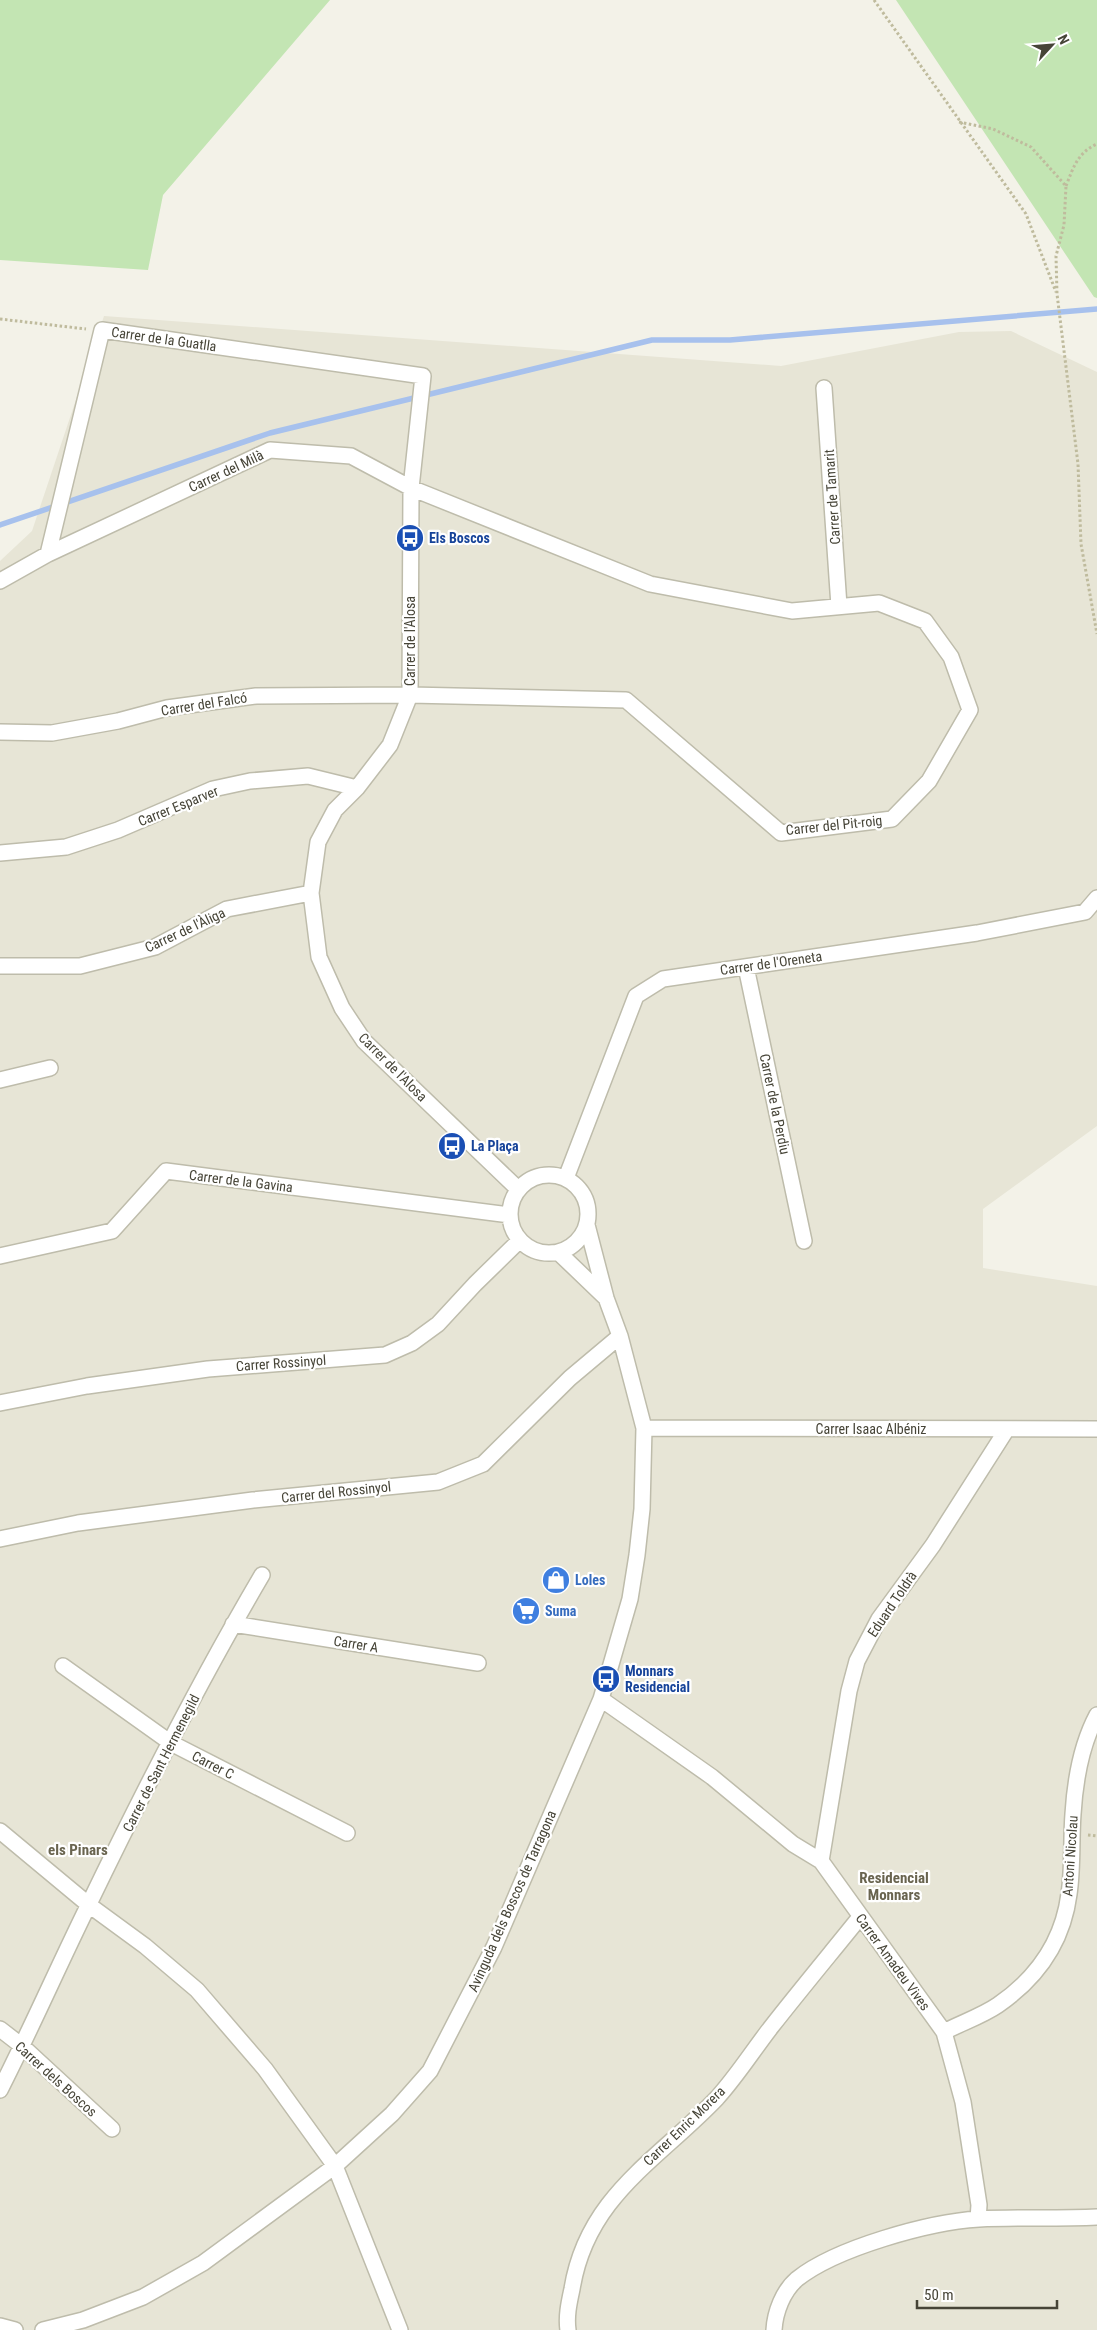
<svg xmlns="http://www.w3.org/2000/svg" width="1097" height="2330" viewBox="0 0 1097 2330" font-family="'Roboto Condensed',sans-serif">
	<style>
		.residential { fill: #e7e5d6 }
		.green { fill: #c3e5b3 }
		.lines { fill: none; stroke-linecap: round; stroke-linejoin: round }
		.stream { stroke: #a7c1ed; stroke-width: 5.5 }
		.street-casing { stroke: #bebcab; stroke-width: 18 }
		.path { stroke: #bfbb9d; stroke-width: 3; stroke-dasharray: 2.5 2.5; stroke-linecap: butt }
		.street { stroke: #fff; stroke-width: 15 }
		.labels { text-anchor: middle; stroke-width: 4.5; stroke-linejoin: round; paint-order: stroke }
		.street-label { font-size: 14px; fill: #464437; stroke: #fff }
		.transit-label { font-size: 14px; font-weight: bold; fill: #164399; stroke: #fff; text-anchor: start }
		.shop-label { font-size: 14px; font-weight: bold; fill: #366cbe; stroke: #fff; text-anchor: start }
		.neighbourhood-label { font-size: 15px; font-weight: bold; fill: #69644f; stroke: #fff }
	</style>
	<rect width="100%" height="100%" fill="#f3f2e8"/>
	<path class="residential" d="M104,316L781,366L959,332L1011,331L1097,372V1126L983,1209V1268L1097,1286V2330H0V561L32,531Z"/>
	<path class="green" d="M0,0H330L163,195L148,270L0,260Z
		M896,0H1097V298L1094,297Z"/>
	<g class="lines">
		<path class="stream" d="M0,525L270,433L652,340H730L1097,309"/>
		<defs>
			<path id="street" d="M824,388L839,606
				M48,554L102,330L423,376L411,488L410,695L390,745L357,788L335,810L318,842L311,893L319,957L342,1008L364,1041L518,1189
				M0,581L48,554L270,450L351,456L411,488L650,584L792,611L879,603L925,621L951,657L970,710L929,781L892,819L781,833L626,700L410,695L256,696L167,708L118,721L52,733L0,732
				M0,853L66,847L118,830L213,789L250,781L308,776L357,788
				M0,966H80L155,947L227,909L311,893
				M746,967L804,1241
				M0,1080L50,1068
				M510 1214a39 39 0 1 1 78 0a39 39 0 1 1-78 0Z
				M566,1178L636,996L663,979L977,933L1085,912L1097,898
				M558,1252L606,1298
				M0,1256L112,1231L166,1171L510,1215
				M0,1403L87,1386L208,1369L385,1355L412,1343L438,1324L475,1284L520,1240
				M644,1428L1097,1429
				M0,1539L78,1523L253,1500L438,1482L483,1464L570,1378L620,1336
				M233,1624L478,1663
				M63,1666L171,1743L347,1833
				M601,1699L712,1777L793,1844L821,1861L944,2032L963,2102L979,2205L978,2219
				M0,1831L89,1905L145,1946L197,1990L265,2069L335,2166L400,2330
				M821,1861L849,1691L857,1661L879,1619L933,1545L1007,1429
				M0,2029L22,2046L112,2129
				M944,2032C961,2023 982,2016 998,2005C1037,1978 1063,1941 1069,1894C1073,1868 1071,1840 1073,1814C1075,1781 1081,1745 1097,1715
				M0,2090C31,2029 58,1967 88,1906C142,1794 199,1682 262,1575
				M0,2326L15,2330
				M43,2330L83,2320L143,2297L203,2263L335,2166L392,2114L430,2071L494,1947L601,1699L630,1599L637,1555L642,1509L644,1428L620,1336L606,1298L587,1225
				M568,2330C566,2316 569,2303 572,2289C587,2196 658,2160 717,2098C737,2076 754,2049 772,2026C801,1989 831,1953 860,1917
				M774,2330C775,2312 783,2291 797,2279C836,2248 929,2222 979,2219C1018,2217 1058,2219 1097,2217"/>
		</defs>
		<use href="#street" class="street-casing"/>
		<path class="path" d="M874,0L1026,214L1056,292
			M959,122L993,129L1031,147L1066,186L1064,225L1056,256L1057,294L1078,464L1081,544L1097,634
			M1066,186C1073,168 1078,152 1097,144
			M0,319L86,329
			M1088,1835L1097,1836"/>
		<use href="#street" class="street"/>
	</g>
	<defs>
		<symbol id="bus-disc" viewBox="-11 -11 22 22"><circle r="9.5" fill="#1a4fb4" stroke="#fff"/><path d="M-5-6H5V4H4V6H2V4H-2V6H-4V4H-5ZM-3.5-4V0h7V-4ZM-3.5 1.2v1.5H-2V1.2ZM2 1.2v1.5H3.5V1.2Z" fill="#fff"/></symbol>
		<symbol id="shop-disc" viewBox="-11 -11 22 22"><circle r="9.5" fill="#3f7fe0" stroke="#fff"/><path d="M-5-2.5h2.3a2.7 3.5 0 0 1 5.4 0H5L5.5 6h-11ZM-1.5-2.5h3a1.5 2.3 0 0 0-3 0Z" fill="#fff"/></symbol>
		<symbol id="supermarket-disc" viewBox="-11 -11 22 22"><circle r="9.5" fill="#3f7fe0" stroke="#fff"/><path d="M-6-5.5h2.5l.6 2H6L4.5 2H-2.5L-4.4-4H-6ZM-1.5 3.2a1.3 1.3 0 1 0 .1 0ZM3 3.2a1.3 1.3 0 1 0 .1 0Z" fill="#fff"/></symbol>
	</defs>
	<g fill-rule="evenodd">
		<use href="#bus-disc" x="394" y="522" width="32" height="32"/>
		<use href="#bus-disc" x="436" y="1130" width="32" height="32"/>
		<use href="#shop-disc" x="540" y="1564" width="32" height="32"/>
		<use href="#supermarket-disc" x="510" y="1595" width="32" height="32"/>
		<use href="#bus-disc" x="590" y="1663" width="32" height="32"/>
	</g>
	<g class="labels">
		<g class="street-label">
			<text transform="translate(164 339) rotate(8)" y="5">Carrer de la Guatlla</text>
			<text transform="translate(226 471) rotate(-25)" y="5">Carrer del Milà</text>
			<text transform="translate(832 497) rotate(-94)" y="5">Carrer de Tamarit</text>
			<text transform="translate(410 641) rotate(-90)" y="5">Carrer de l'Alosa</text>
			<text transform="translate(204 704) rotate(-9)" y="5">Carrer del Falcó</text>
			<text transform="translate(178 806) rotate(-22)" y="5">Carrer Esparver</text>
			<text transform="translate(834 825) rotate(-6)" y="5">Carrer del Pit-roig</text>
			<text transform="translate(185 930) rotate(-25)" y="5">Carrer de l'Àliga</text>
			<text transform="translate(771 963) rotate(-8)" y="5">Carrer de l'Oreneta</text>
			<text transform="translate(393 1067) rotate(45)" y="5">Carrer de l'Alosa</text>
			<text transform="translate(775 1104) rotate(78)" y="5">Carrer de la Perdiu</text>
			<text transform="translate(241 1181) rotate(7)" y="5">Carrer de la Gavina</text>
			<text transform="translate(281 1363) rotate(-4)" y="5">Carrer Rossinyol</text>
			<text x="871" y="1434">Carrer Isaac Albéniz</text>
			<text transform="translate(336 1492) rotate(-6)" y="5">Carrer del Rossinyol</text>
			<text transform="translate(892 1604) rotate(-56)" y="5">Eduard Toldrà</text>
			<text transform="translate(356 1644) rotate(9)" y="5">Carrer A</text>
			<text transform="translate(161 1763) rotate(-63)" y="5">Carrer de Sant Hermenegild</text>
			<text transform="translate(213 1765) rotate(27)" y="5">Carrer C</text>
			<text transform="translate(1070 1856) rotate(-86)" y="5">Antoni Nicolau</text>
			<text transform="translate(512 1901) rotate(-66)" y="5">Avinguda dels Boscos de Tarragona</text>
			<text transform="translate(893 1962) rotate(54)" y="5">Carrer Amadeu Vives</text>
			<text transform="translate(56 2079) rotate(42)" y="5">Carrer dels Boscos</text>
			<text transform="translate(684 2126) rotate(-44)" y="5">Carrer Enric Morera</text>
		</g>
		<g class="transit-label">
			<text x="429" y="543">Els Boscos</text>
			<text x="471" y="1151">La Plaça</text>
			<text x="625" y="1676">Monnars<tspan x="625" dy="16">Residencial</tspan></text>
		</g>
		<g class="shop-label">
			<text x="575" y="1585">Loles</text>
			<text x="545" y="1616">Suma</text>
		</g>
		<g class="neighbourhood-label">
			<text x="78" y="1855">els Pinars</text>
			<text x="894" y="1883">Residencial<tspan x="894" dy="17">Monnars</tspan></text>
		</g>
	</g>
	<g transform="translate(1052 45) rotate(64)" stroke="#ffffff" stroke-width="4" paint-order="stroke">
	<path d="M0-4L9 19L0 12L-9 19Z" fill="#464437"/>
	<text y="-8" font-size="14" font-weight="bold" text-anchor="middle" fill="#464437">N</text>
	</g>
	<path d="M917 2300v8h140v-8" fill="none" stroke="#464437" stroke-width="2.5"/>
	<text x="924" y="2300" font-size="15" fill="#464437" stroke="#ffffff" stroke-width="4" paint-order="stroke">50 m</text>
</svg>
